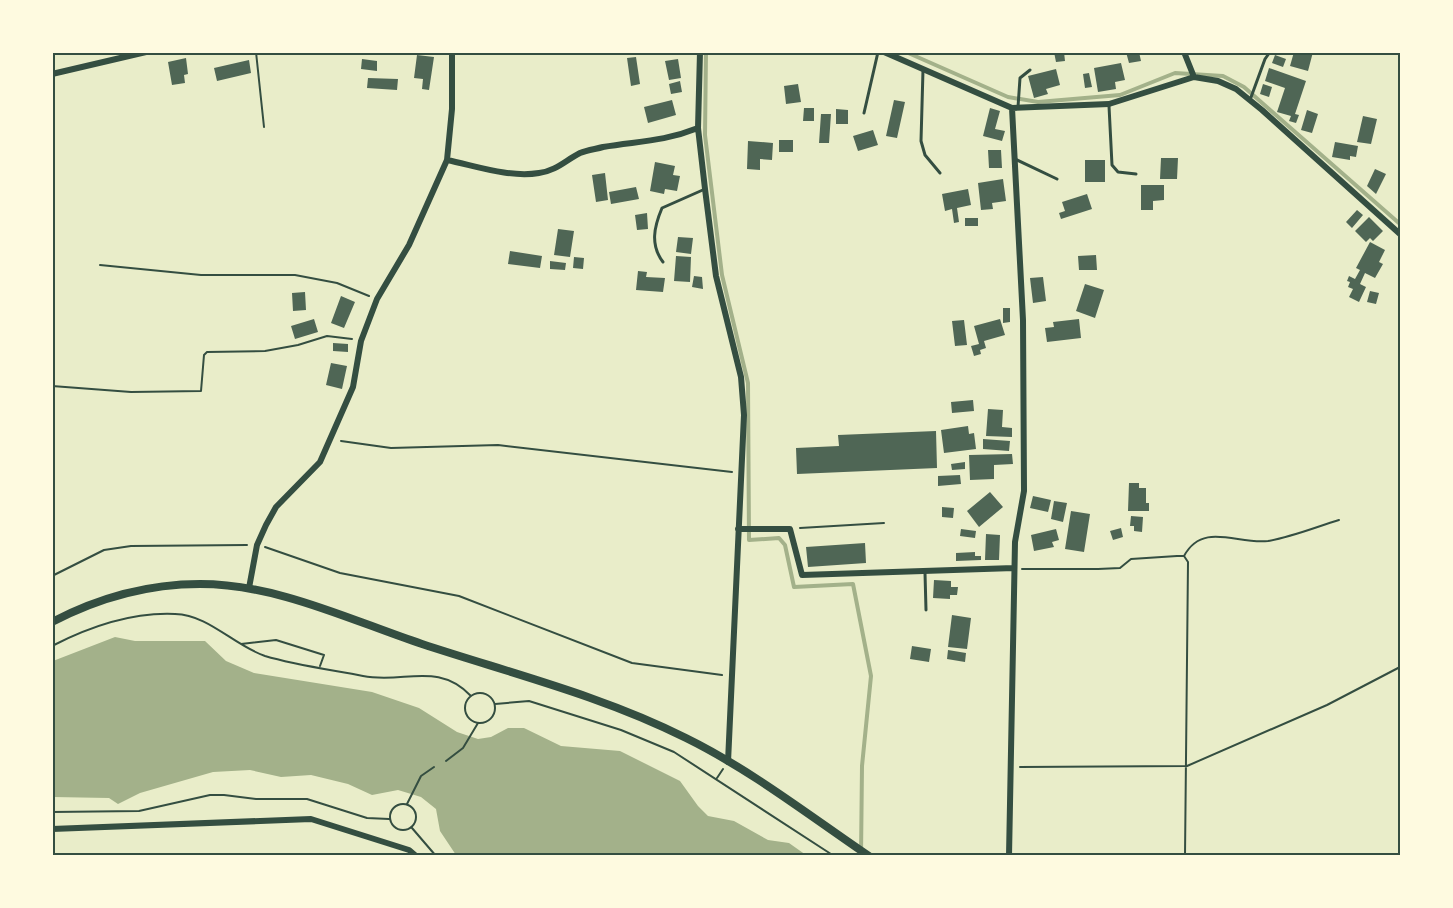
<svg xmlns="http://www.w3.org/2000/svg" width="1453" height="908" viewBox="0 0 1453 908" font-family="'Asap Condensed',sans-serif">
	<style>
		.water { fill: #a3b18a }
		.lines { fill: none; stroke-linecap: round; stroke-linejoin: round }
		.stream { stroke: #a3b18a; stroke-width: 4 }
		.building { fill: #4f6655 }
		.path { stroke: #344e41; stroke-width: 2 }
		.service { stroke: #344e41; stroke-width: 3 }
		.minor { stroke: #344e41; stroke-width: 6 }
		.tertiary { stroke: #344e41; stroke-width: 8 }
		.neatline { fill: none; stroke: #344e41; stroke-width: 2 }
	</style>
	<rect width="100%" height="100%" fill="#e9edc9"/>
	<path class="water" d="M115,637L135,641H205L226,661L254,673L372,692L419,708L457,732L478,739L491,737L508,728H524L561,746L620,751L680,781L698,806L708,816L734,821L768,840L789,843L806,855H456L440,831L436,809L421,797L398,790L372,795L348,784L311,775L281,777L250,770L213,772L140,793L118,804L109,798L53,797V661Z"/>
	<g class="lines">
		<path class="stream" d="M706,52L705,135L722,275L748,383L749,540L779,538L785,545L794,587L853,584L871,676L862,766L861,856
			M906,52L1008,97L1038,102L1120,95L1175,73L1223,76L1244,87L1400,224"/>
	</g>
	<path class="building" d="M1054,52H1064L1065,61L1056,62Z
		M1126,52H1139L1141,61L1129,63Z
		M1294,52H1313L1308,71L1290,66Z
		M417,55L434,57L429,90L422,89L423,79L414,78Z
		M1275,55L1286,59L1283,67L1272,63Z
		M636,57L640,84L631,86L627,58Z
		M186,58L188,74L184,75L185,83L172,85L168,62Z
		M362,59L377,61V71L361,69Z
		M678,59L681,78L669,80L665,61Z
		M249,60L251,73L217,81L214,68Z
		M1121,63L1125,80L1115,82L1116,89L1098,92L1094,68Z
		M1269,68L1306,81L1295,114L1299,115L1296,123L1289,121L1291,116L1277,112L1285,88L1265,81Z
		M1056,69L1060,85L1046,89L1048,94L1034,98L1028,76Z
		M1089,73L1092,87L1085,88L1083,74Z
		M368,78L398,79L397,90L367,88Z
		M680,81L682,92L671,94L669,84Z
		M798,84L801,102L786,104L784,86Z
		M1263,84L1272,87L1269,97L1260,94Z
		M672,100L676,115L648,123L644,107Z
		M894,100L905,102L897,138L886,136Z
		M804,108H814V121H803Z
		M990,108L1000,111L995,129L1005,131L1002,141L983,136Z
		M836,109L848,110V124H836Z
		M1307,110L1318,114L1312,133L1301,130Z
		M821,114H831L829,143H819Z
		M1363,116L1377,119L1371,144L1357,142Z
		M873,130L878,145L858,151L853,136Z
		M779,140H793V152H779Z
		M748,141L773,143L772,160L760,159V170L747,169Z
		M1335,142L1358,146L1356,157L1350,156V160L1332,157Z
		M988,150H1001L1002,168H989Z
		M1161,158H1178L1177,179H1160Z
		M1085,160H1105V182H1085Z
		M655,162L675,166L673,175L680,176L677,191L665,189L664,194L650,191Z
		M1375,169L1386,174L1376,194L1367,186Z
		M605,173L608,200L596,202L592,175Z
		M1003,179L1006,201L992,203L993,209L981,210L978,183Z
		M1141,185H1164V200L1153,201V210H1141Z
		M636,187L639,199L611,204L609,192Z
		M968,189L971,205L957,208L959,222L954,223L952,209L945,211L942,194Z
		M1087,194L1092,209L1061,219L1059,213L1065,211L1062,202Z
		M1357,210L1363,215L1352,228L1346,222Z
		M647,213L648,229L637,230L635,215Z
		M1369,217L1383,231L1373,241L1370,238L1366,242L1355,231Z
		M965,218H978V226H965Z
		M558,229L574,231L570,257L554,255Z
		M678,237L693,238L691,254L676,252Z
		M1370,242L1385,250L1379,262L1383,264L1375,278L1365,273L1360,284L1366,287L1359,302L1349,297L1353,289L1348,287L1350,282L1347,281L1349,276L1355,279L1360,270L1356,268Z
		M510,251L542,256L540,268L508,264Z
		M1096,255L1097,270H1079L1078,256Z
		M676,256L691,257L690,282L674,281Z
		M574,257L584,258L583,269L573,268Z
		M550,261L566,263L565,270L550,269Z
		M638,271L647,272L646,277L665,278L663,292L636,290Z
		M694,276L702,277L703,289L692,287Z
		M1043,277L1046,301L1033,303L1030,278Z
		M1085,284L1104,290L1095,318L1076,311Z
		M1370,291L1379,293L1376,304L1367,302Z
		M305,292L306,310L293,311L292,293Z
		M341,296L355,302L344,328L331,323Z
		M1003,308H1010V322L1003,323Z
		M314,319L318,332L295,339L291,326Z
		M1000,319L1005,335L984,341L986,348L980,350L981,354L974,356L971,346L979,344L974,326Z
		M1079,319L1081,338L1047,342L1045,328L1054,327L1053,322Z
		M964,320L967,345L955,346L952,321Z
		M333,343L348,344V352L333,351Z
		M331,363L347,366L342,389L326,385Z
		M973,400L974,411L952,413L951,402Z
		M988,409L1003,410L1002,427L1012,428V437L986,436Z
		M968,426L969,434L974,433L976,449L944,453L941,430Z
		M936,431L937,468L797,474L796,448L839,446L838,435Z
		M983,439L1010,441L1009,451L983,449Z
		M1012,454L1013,464L994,465V479L970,480L969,455Z
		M965,462V469L952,470L951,464Z
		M960,475L961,484L938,486V476Z
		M1129,483H1139V488H1146V503H1149V511H1128Z
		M990,492L1003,507L979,527L967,511Z
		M1033,496L1051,500L1048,512L1030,508Z
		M1054,501L1067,503L1063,522L1051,519Z
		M942,507L954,508L953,518L942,517Z
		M1071,511L1090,514L1084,552L1065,549Z
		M1131,516L1143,517L1142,532L1134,531V526H1130Z
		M1121,528L1123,537L1113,540L1110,531Z
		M961,529L976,531L975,538L960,536Z
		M1056,529L1059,540L1052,542L1054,547L1034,551L1031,535Z
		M986,534L1000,535L999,560H985Z
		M865,543L866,563L808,567L806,547Z
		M975,552V556H981V560L956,561V553Z
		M934,580L951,581V587H958L957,595H950V599L933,598Z
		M952,615L971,618L967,649L948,647Z
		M912,646L931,649L929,662L910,659Z
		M948,650L966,653L965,662L947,659Z"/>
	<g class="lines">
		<path class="path" d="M256,52L264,127
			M100,265L201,275H295L337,283L369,296
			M52,386L131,392L201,391L204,355L207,352L265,351L298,345L327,336L352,339
			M341,441L391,448L498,445L732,472
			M800,528L884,523
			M265,547L340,573L459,596L632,663L722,675
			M1184,556C1203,521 1238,545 1268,541C1292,537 1316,527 1339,520
			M1022,569H1098L1120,568L1131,559L1177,556H1184L1188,562L1185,856
			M52,576L104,550L131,546L247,545
			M241,644L276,640L324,655L320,666
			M52,646C89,627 133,612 175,614C209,615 233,645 265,656C295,665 332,670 363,676C404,684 438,661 471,696
			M465 708a15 15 0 1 1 30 0a15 15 0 1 1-30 0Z
			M495,704L529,701L621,730L674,752L834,856
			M446,761L463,748L478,723
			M1020,767L1187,766L1327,705L1400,667
			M717,778L723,769
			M390 817a13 13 0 1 1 26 0a13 13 0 1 1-26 0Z
			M407,804L421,776L434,767
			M52,812L139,811L210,795H224L256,799H307L367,818L389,819
			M412,828L436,856"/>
		<path class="service" d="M923,70L921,141L925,155L940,173
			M1250,100L1265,59L1270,52
			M1109,106L1112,165L1118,172L1136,174
			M1018,107L1020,78L1030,70
			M864,113L878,52
			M1015,159L1057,179
			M663,262C650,245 654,227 662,208L705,189
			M925,573L926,610"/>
		<path class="minor" d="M700,52L698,128L705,189L716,276L741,377L744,415L728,762
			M884,52L1012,108L1109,104L1194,77L1218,81L1236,89L1262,110L1400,234
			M1184,52L1194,77
			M52,74L146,52
			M447,160C476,166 510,178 539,173C556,171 566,160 580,153C587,150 596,149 603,147C638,141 663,142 698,128
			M738,529H790L802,575L1014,568
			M249,588L257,545L266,525L276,507L320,462L353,387L361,341L377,299L409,245L447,160L452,109V52
			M52,829L311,819L409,850L416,856
			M1009,856L1015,542L1024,491L1023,320L1012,108"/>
		<path class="tertiary" d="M52,622C98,598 149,584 200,584C277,584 350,620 422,644C510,673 603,696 686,738C751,770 810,816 869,856"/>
	</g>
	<rect width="1453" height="908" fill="none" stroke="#fefae0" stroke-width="108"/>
	<rect x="54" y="54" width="1345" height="800" class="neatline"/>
</svg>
